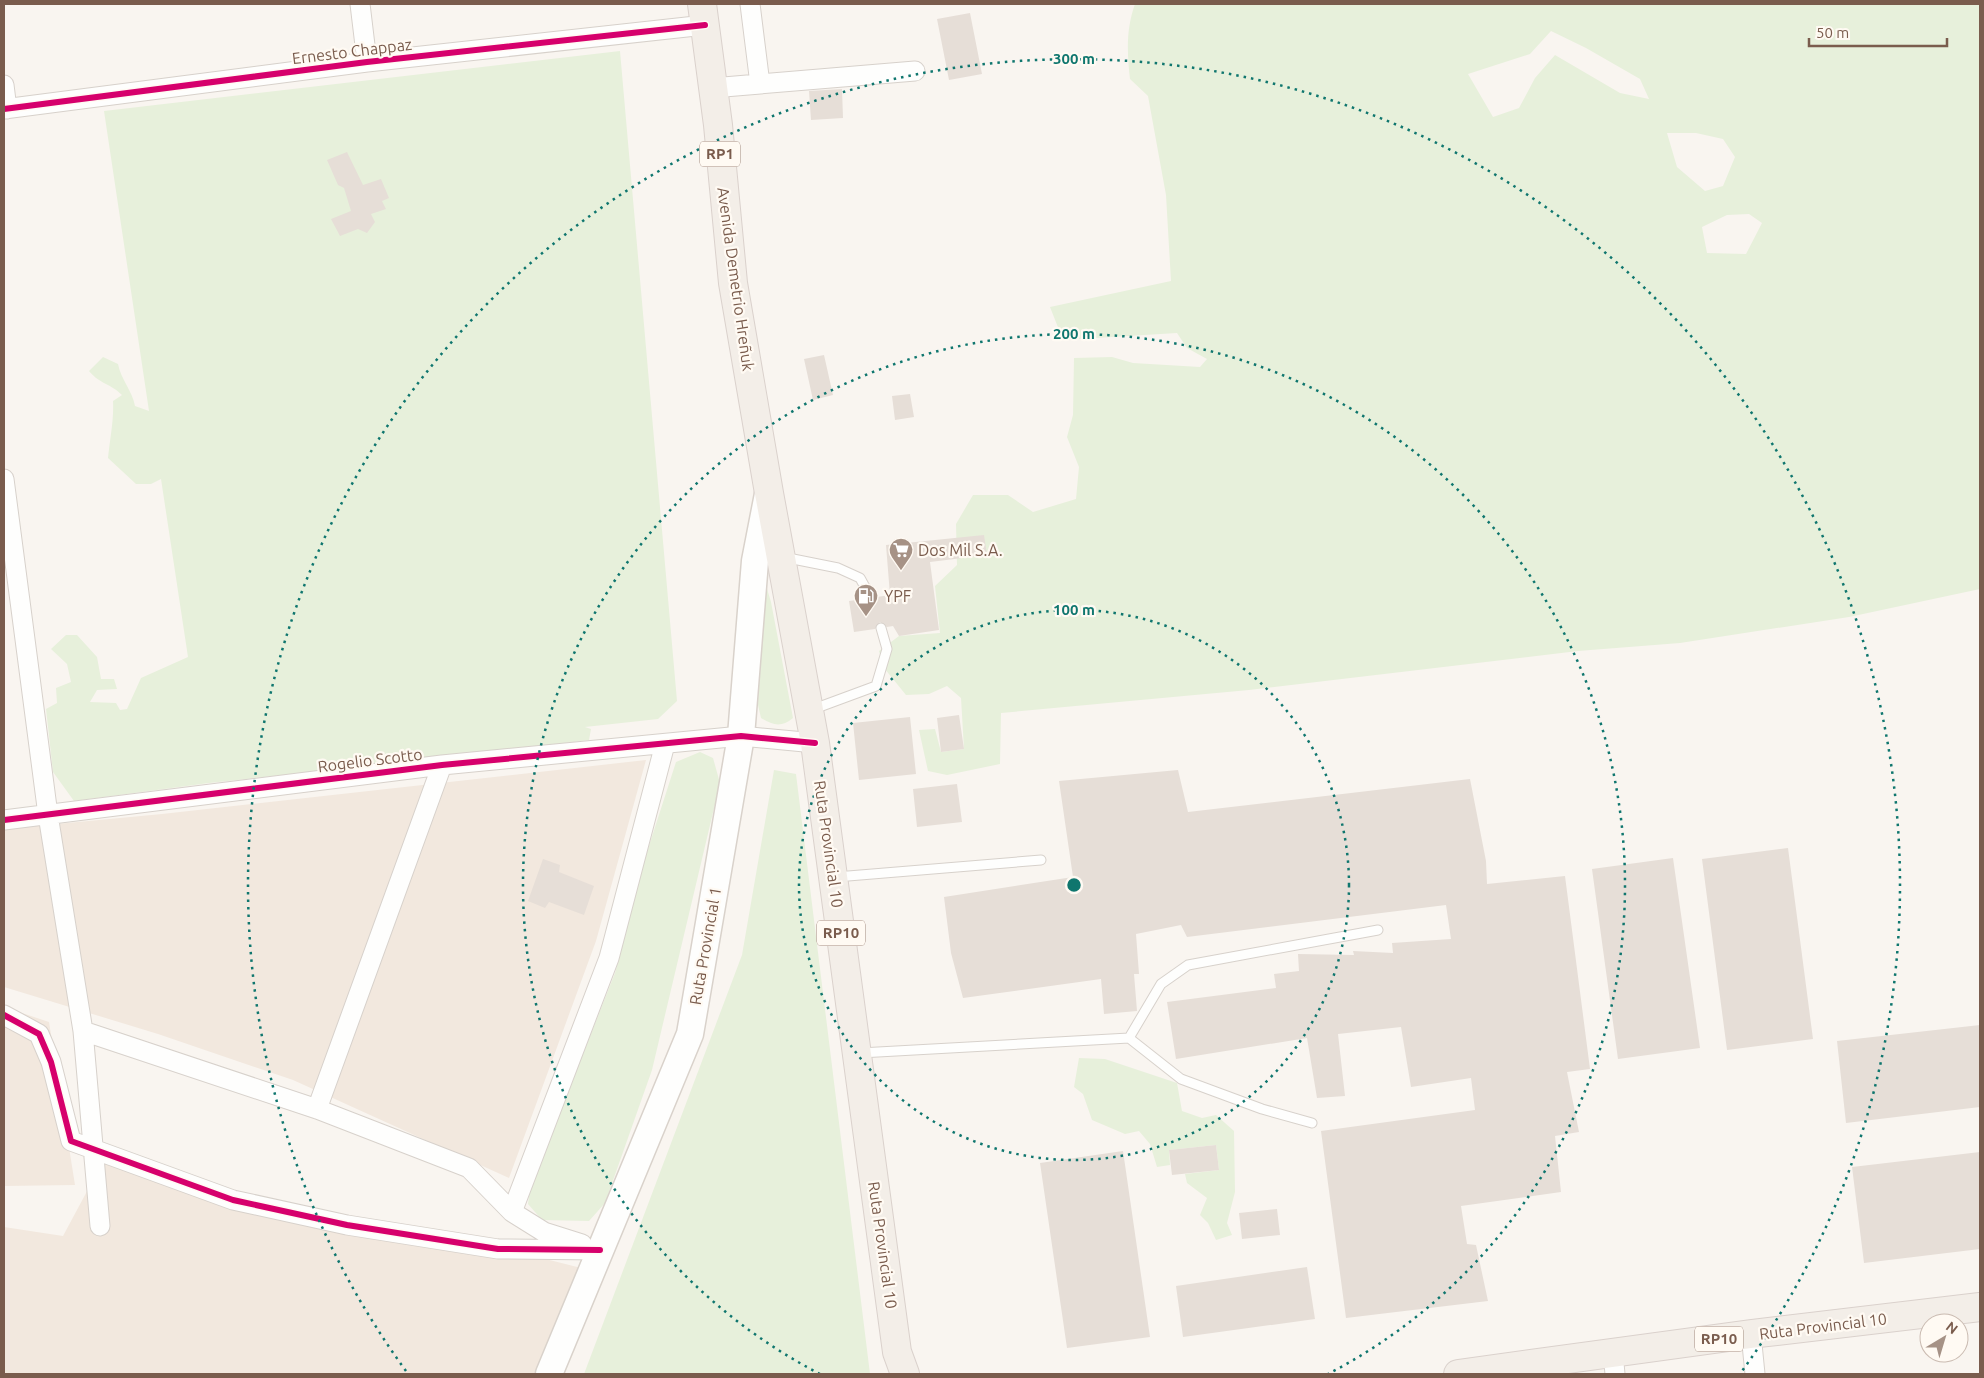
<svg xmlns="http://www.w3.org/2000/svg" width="1984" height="1378" viewBox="0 0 1984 1378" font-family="Ubuntu,sans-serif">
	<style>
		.residential { fill: #f2e8de }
		.green { fill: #e7f0db; fill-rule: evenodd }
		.building { fill: #e6ded7 }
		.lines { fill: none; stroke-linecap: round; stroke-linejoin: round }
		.lane-casing { stroke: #d7d1cb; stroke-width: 11 }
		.street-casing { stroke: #d7d1cb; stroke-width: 21 }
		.secondary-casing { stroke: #d9d2cb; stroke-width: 29 }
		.primary-casing { stroke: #dad1cc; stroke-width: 30 }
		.lane { stroke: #fefefd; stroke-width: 9 }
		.street { stroke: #fefefd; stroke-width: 19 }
		.secondary { stroke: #fefefd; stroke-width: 26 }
		.primary { stroke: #f3eee8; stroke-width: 28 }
		.cycleway-casing { stroke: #fffaf3; stroke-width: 9 }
		.cycleway { stroke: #d6006c; stroke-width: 6 }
		.ring { fill: none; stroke: #0f766e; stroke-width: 2.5; stroke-dasharray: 2.5 5 }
		.labels { text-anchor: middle; stroke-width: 4.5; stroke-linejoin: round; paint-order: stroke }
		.shield { fill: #fffaf3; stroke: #a28b7f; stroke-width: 1 }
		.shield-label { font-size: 15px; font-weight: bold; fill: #7a5c4d }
		.street-label { font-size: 16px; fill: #7a5c4d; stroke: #fffaf3 }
		.poi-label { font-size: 16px; fill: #7a5c4d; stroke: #fffaf3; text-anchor: start }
		.centre { fill: #0f766e; stroke: #fffaf3; stroke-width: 2.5 }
		.ring-label { font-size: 15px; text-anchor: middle; font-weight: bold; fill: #0f766e; stroke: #fffaf3; stroke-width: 4.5; stroke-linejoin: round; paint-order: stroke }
	</style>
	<rect width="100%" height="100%" fill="#f9f5f0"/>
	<path class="residential" d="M646,760L596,941L509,1178L293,1080L158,1034L4,987V829L162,814Z
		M4,1007L49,1022L75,1185L4,1186Z
		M107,1154L376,1233L474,1241L597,1272L550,1374H4V1227L63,1236Z"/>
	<path class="green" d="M1135,4H1980V589L1849,617L1680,643L1578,651L1249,690L1001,713L1000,764L947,775L928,771L919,730L935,729L941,752L964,749L961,698L947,686L929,694L906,695L884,668L879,651L899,636L940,633L935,586L957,565L956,524L973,495H1008L1033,512L1076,499L1079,467L1067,437L1073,415L1074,358L1112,357L1133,363L1200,367L1207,359L1187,348L1177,333L1063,340L1050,307L1171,281L1166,195L1148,96L1130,79C1127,53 1126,29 1135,4ZM1551,31L1586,48L1640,79L1649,99L1620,93L1555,55L1535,78L1519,108L1493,117L1468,74L1530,54ZM1667,133H1696L1723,139L1735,157L1723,186L1705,191L1677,167ZM1749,214L1762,223L1746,254L1707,253L1702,227L1727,215Z
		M620,51L677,701L658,719L585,727L591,729L589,740L330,773L310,772L209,783L74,801L53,772L46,709L57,703L56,688L71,682L67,664L51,649L66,635H77L97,657L101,679H114L117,689L97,690L90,702L116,703L120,710L127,709L141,678L188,657L161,479L151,484H136L108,458C110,438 114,420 113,401L122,395C110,383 101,385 89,371L103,357L118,364C121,380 132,390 135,406L149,411L104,111Z
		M761,569L771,602L793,718C781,728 773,725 761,718L758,705Z
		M700,752L713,758L720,783L652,1070L605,1203L589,1221L542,1220L528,1204L530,1188L615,973L647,852L676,762Z
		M774,770L796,774L870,1374H584L742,955Z
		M1079,1058L1105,1059L1177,1083L1182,1111L1202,1118L1216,1115L1234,1131L1235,1192L1227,1223L1232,1235L1216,1240L1208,1223L1200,1215L1207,1198L1187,1183L1185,1174L1219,1170L1216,1145L1169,1150L1170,1165L1157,1167L1150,1144L1139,1131L1125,1134L1092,1120L1083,1094L1074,1087Z"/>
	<path class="building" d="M970,13L982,74L949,80L937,19Z
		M842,89L843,118L811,120L809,91Z
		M347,152L363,185L381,179L389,198L382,201L386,209L371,214L375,222L367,233L358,229L340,236L331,219L351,211L344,188L338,185L327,160Z
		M824,355L833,395L813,400L804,359Z
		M910,394L914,417L895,420L892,396Z
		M984,535L987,555L930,562L939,630L899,636L893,626L887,627L880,622L875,629L854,632L849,601L864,599L871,604L876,602L877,597L890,595L886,545Z
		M959,715L964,749L941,752L937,718Z
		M910,717L916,774L859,780L853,723Z
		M1178,770L1188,812L1470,779L1486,861L1487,884L1565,876L1590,1069L1567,1072L1579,1132L1555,1136L1561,1192L1461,1206L1467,1244L1476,1245L1488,1301L1346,1318L1321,1131L1475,1110L1471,1078L1411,1087L1401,1027L1338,1034L1345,1096L1317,1098L1307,1038L1176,1059L1167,1002L1276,988L1274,974L1299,971L1298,954L1354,955L1353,951L1393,953L1392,943L1451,939L1446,905L1187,937L1181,925L1136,934L1139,974H1134L1137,1011L1104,1014L1101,979L963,998L951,953L944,897L1073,877L1059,781Z
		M957,784L962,822L917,827L913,789Z
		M1788,848L1813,1039L1727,1050L1702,859Z
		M1673,858L1700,1048L1618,1059L1592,869Z
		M543,859L560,865L559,872L594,886L584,915L549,902L545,908L528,901Z
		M1980,1025V1107L1846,1123L1837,1041Z
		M1216,1145L1219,1170L1172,1175L1169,1150Z
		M1123,1151L1150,1337L1067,1348L1040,1163Z
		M1980,1152V1249L1864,1263L1852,1167Z
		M1277,1209L1280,1235L1242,1239L1239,1213Z
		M1307,1267L1315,1319L1183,1337L1176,1286Z"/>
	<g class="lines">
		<defs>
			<path id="lane" d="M783,557L838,568L860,578L871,598
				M811,710L876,686L887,649L881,628
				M836,877L1041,860
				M1129,1038L1161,984L1188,965L1378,930
				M860,1053L1129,1038L1181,1079L1262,1109L1312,1123"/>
			<path id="street" d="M360,4L367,62
				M750,4L760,84
				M4,85L7,109
				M712,88L915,71
				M4,109L367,62L705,25
				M4,479L48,815L83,1031L100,1226
				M4,820L442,765L741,736L815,743
				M4,1015L39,1034L51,1062L71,1141L233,1200L347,1225L498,1249L600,1250
				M83,1031L317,1109L469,1168L512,1212L544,1232L582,1244
				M317,1109L442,765
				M512,1212L609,958L665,744
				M1751,1334L1755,1374
				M1613,1353L1615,1374"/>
			<path id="secondary" d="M549,1374L690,1034L741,736L755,561L768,494"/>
			<path id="primary" d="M702,4L718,125L733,283L769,493L815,743L897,1352L905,1374
				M1458,1374L1751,1334L1980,1307"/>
		</defs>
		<use href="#lane" class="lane-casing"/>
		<use href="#street" class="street-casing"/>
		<use href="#secondary" class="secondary-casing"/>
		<use href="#primary" class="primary-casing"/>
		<use href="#lane" class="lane"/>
		<use href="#street" class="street"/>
		<use href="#secondary" class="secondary"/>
		<use href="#primary" class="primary"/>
		<defs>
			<path id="cycleway" d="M4,109L367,62L705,25
				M4,820L442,765L741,736L815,743
				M4,1015L39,1034L51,1062L71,1141L233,1200L347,1225L498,1249L600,1250"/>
		</defs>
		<use href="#cycleway" class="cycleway-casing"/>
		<use href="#cycleway" class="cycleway"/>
	</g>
	<g class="ring">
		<circle cx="1074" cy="885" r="275"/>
		<path d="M820 1374A551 551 0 1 1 1328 1374"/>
		<path d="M406 1371A826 826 0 1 1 1742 1371"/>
	</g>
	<defs>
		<symbol id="supermarket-pin" viewBox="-11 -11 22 30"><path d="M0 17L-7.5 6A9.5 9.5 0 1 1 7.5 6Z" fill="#a69286" stroke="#fffaf3"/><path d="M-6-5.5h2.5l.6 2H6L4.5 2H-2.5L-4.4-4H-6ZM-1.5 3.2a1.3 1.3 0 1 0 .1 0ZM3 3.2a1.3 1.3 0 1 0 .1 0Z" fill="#fff"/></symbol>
		<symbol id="fuel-pin" viewBox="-11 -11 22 30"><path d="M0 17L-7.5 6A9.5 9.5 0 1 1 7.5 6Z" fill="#a69286" stroke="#fffaf3"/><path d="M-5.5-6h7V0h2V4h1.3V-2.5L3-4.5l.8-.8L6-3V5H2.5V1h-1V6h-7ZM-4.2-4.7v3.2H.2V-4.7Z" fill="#fff"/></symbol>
	</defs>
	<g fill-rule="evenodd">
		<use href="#supermarket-pin" x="887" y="536" width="28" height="38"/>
		<use href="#fuel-pin" x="852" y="582" width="28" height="38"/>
	</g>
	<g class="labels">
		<g class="shield">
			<rect x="700" y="141.5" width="40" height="25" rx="4"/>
			<rect x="817" y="920.5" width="48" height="25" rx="4"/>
			<rect x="1695" y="1326.5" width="48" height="25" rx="4"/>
		</g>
		<g class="shield-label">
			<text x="720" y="159">RP1</text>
			<text x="841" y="938">RP10</text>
			<text x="1719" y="1344">RP10</text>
		</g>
		<g class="street-label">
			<text transform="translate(352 51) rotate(-7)" y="6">Ernesto Chappaz</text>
			<text transform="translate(736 279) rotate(82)" y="6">Avenida Demetrio Hreñuk</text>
			<text transform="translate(370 760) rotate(-7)" y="6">Rogelio Scotto</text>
			<text transform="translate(829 844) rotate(82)" y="6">Ruta Provincial 10</text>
			<text transform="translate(705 946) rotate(-80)" y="6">Ruta Provincial 1</text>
			<text transform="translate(883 1245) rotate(82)" y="6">Ruta Provincial 10</text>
			<text transform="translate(1823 1326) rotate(-7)" y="6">Ruta Provincial 10</text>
		</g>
		<g class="poi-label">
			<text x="918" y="556">Dos Mil S.A.</text>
			<text x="884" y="602">YPF</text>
		</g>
	</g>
	<circle cx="1074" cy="885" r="8" class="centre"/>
	<g class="ring-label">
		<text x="1074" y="64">300 m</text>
		<text x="1074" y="339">200 m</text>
		<text x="1074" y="615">100 m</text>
	</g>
	<rect width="1984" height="1378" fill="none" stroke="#7a5c4d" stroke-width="10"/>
	<g transform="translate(1944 1338) rotate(38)"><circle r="24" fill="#fffaf3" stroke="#cabbb1"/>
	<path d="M0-4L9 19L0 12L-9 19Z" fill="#a69286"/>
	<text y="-8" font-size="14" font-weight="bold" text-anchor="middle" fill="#7a5c4d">N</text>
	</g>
	<path d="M1809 38v8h138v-8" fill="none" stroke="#7a5c4d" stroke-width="2.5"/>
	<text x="1816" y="38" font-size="15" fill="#7a5c4d" stroke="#fffaf3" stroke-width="4" paint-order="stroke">50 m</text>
</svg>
